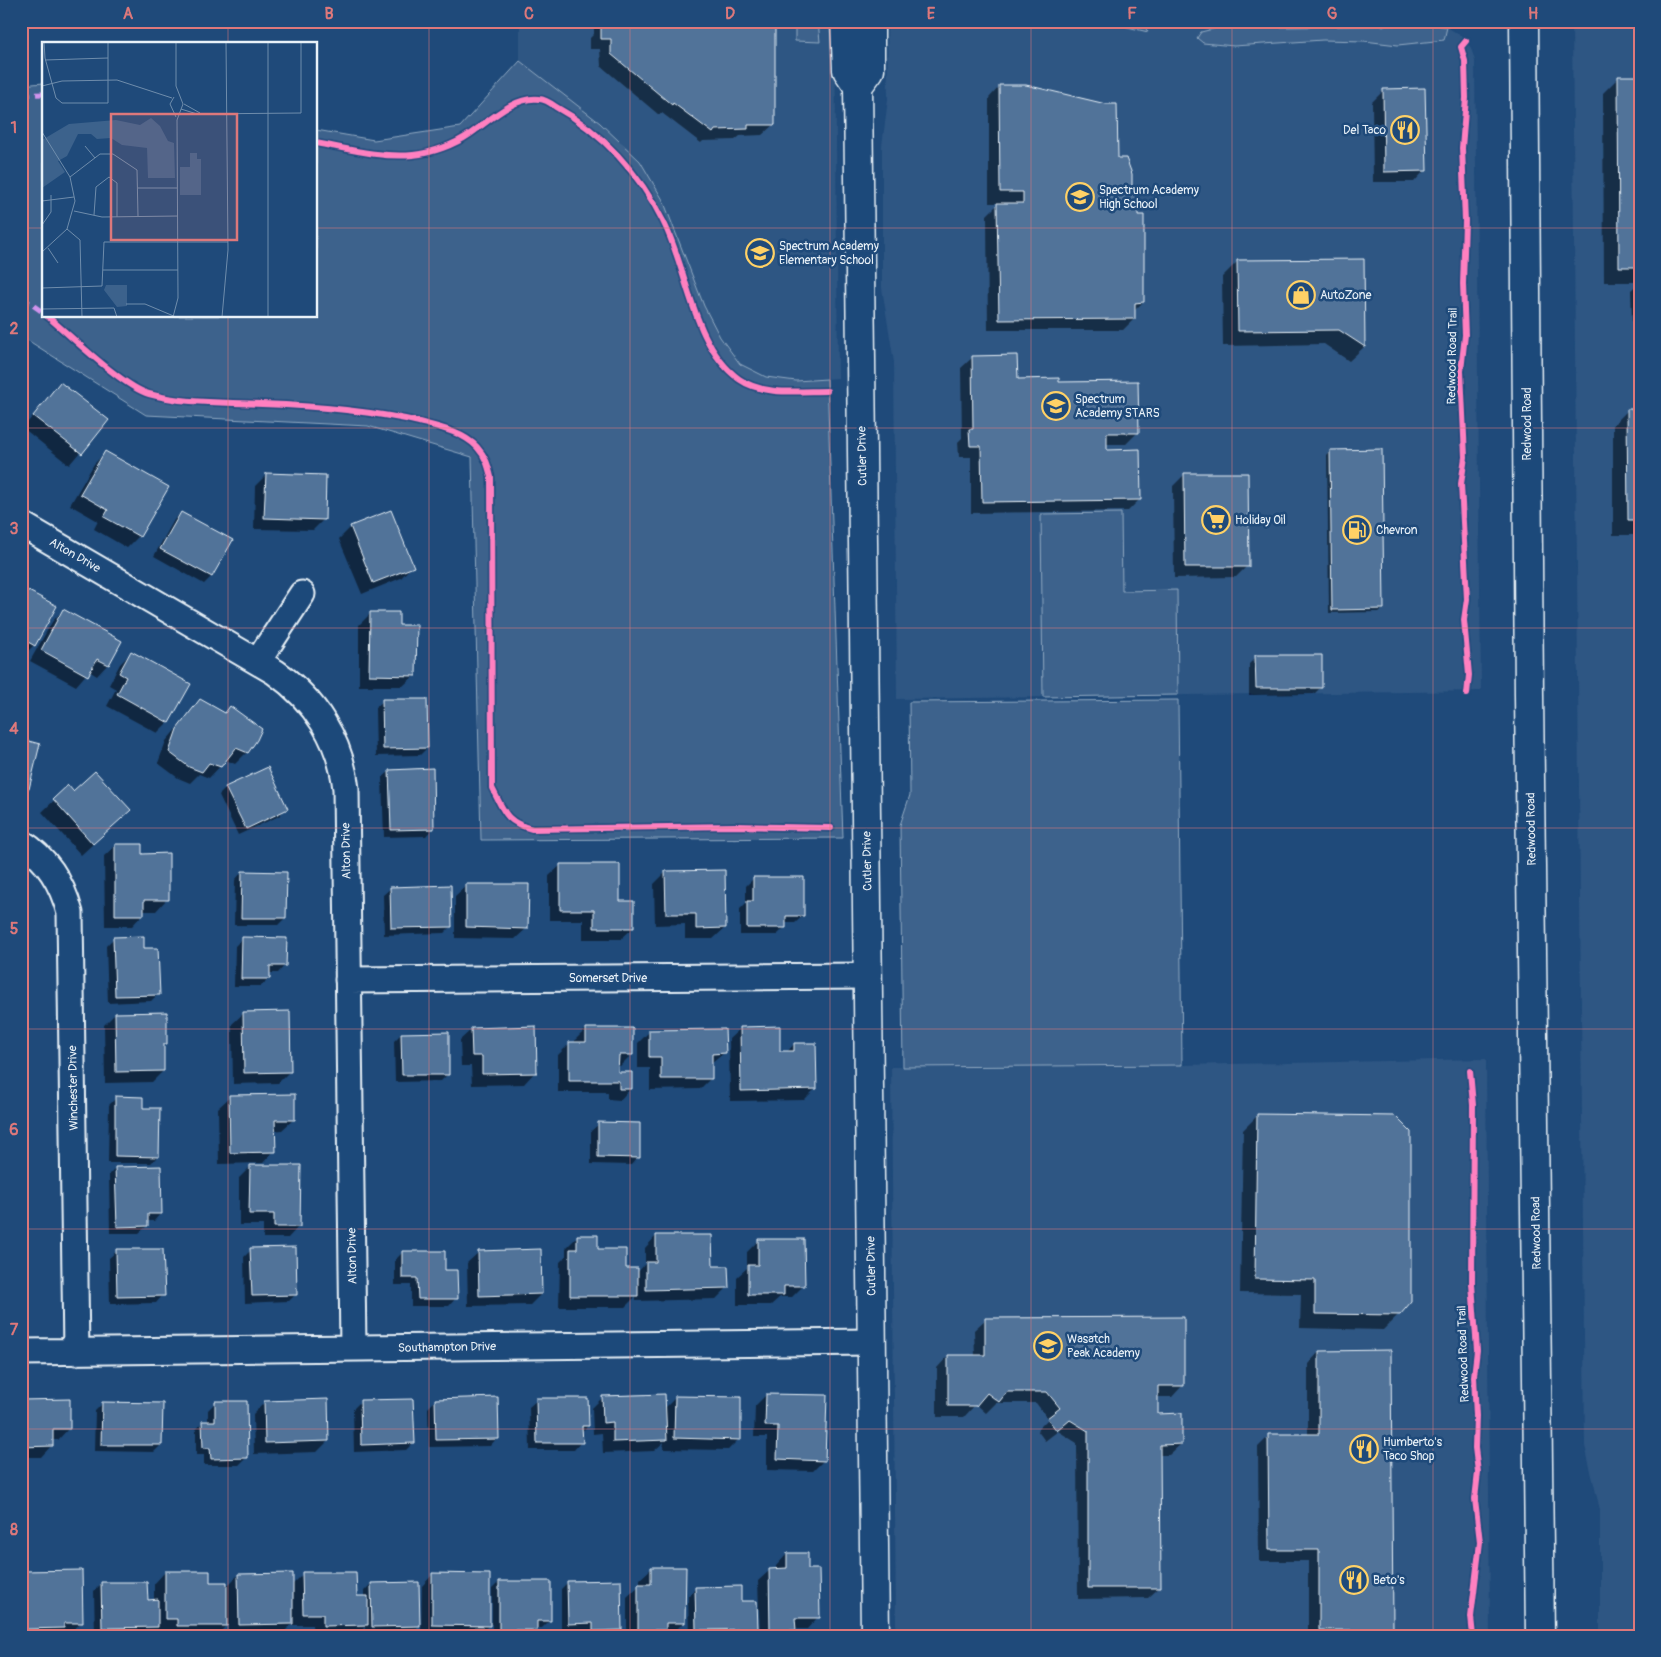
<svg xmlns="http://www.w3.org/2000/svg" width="1661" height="1657" viewBox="0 0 1661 1657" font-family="Pangolin,sans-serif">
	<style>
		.built { fill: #2e5683 }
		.green { fill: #3c628c; stroke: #92aac2 }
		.shadow { fill: #0007 }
		.building { fill: #517399; stroke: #e8f1f8 }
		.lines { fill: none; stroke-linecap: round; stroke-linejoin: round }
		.street-casing { stroke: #e8f1f8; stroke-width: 29 }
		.secondary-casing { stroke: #e8f1f8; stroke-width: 31 }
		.street { stroke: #1f4a7a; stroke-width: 25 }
		.secondary { stroke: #1f4a7a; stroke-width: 28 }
		.quiet { stroke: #d193ec; stroke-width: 5; stroke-dasharray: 10 5; stroke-linecap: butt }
		.cycleway-casing { stroke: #1f4a7a; stroke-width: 9 }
		.cycleway { stroke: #ff80c0; stroke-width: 6 }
		.grid { fill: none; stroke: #dd787b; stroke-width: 1; stroke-opacity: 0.55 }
		.labels { text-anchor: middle; stroke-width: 5; stroke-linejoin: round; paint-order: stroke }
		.poi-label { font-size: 12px; fill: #e8f1f8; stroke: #1f4a7a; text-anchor: start }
		.street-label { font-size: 12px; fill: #e8f1f8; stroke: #1f4a7a }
		.inset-road { fill: none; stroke: #6f8dac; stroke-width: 1 }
		.view { fill: #dd787b; fill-opacity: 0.15; stroke: #dd787b; stroke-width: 2.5 }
		.inset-edge { fill: none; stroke: #e8f1f8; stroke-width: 2.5 }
		.neatline { fill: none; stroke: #dd787b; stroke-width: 2 }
		.grid-label { font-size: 16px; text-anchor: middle; font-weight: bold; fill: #dd787b }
	</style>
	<rect width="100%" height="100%" fill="#1f4a7a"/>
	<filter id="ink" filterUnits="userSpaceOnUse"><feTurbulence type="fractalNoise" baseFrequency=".02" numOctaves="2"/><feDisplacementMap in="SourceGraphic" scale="10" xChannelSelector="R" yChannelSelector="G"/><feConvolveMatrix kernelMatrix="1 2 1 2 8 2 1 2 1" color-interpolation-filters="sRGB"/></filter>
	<g filter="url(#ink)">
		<path class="built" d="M520,21H835L838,378L796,381L766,377L740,364L720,337L704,306L663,200L520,61Z
			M887,21H1153L1217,28L1435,25L1447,27L1463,37L1471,48L1475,61L1481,691L897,699L894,362L882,288V146L888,99Z
			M1572,21H1640V1636H1600V1510L1585,1446Z
			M1486,1059L1490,1636H898L896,1624L891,1067L1182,1065Z"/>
		<path class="green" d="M795,21H818L820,42L795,41Z
			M1103,21H1141L1148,32Z
			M1435,25L1447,27L1444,40L1398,45L1364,41L1323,40L1234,46L1203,43L1197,38L1201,32L1217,28Z
			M520,61L600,123L640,161L663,200L704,306L720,337L740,364L766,377L796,381L827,379L843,838L481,840L472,457L368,426L146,415L21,336V85L44,83V316H316V130L374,140L460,127Z
			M1121,513L1122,591L1177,590L1178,695L1043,697L1041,514Z
			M1178,700L1182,1065L903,1067L900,825L910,795L909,702Z"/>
		<path class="shadow" d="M594,21H773L774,124L762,135L740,136L735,140L703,141L701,143L662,113L659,115L601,66L600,49H590V38L594,34Z
			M1618,78H1640V282H1604L1603,93Z
			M1000,86L1116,159L1130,193L1143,302L1134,311V319L1123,330H988L987,215L999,203H989V98Z
			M1384,90L1425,170L1414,182H1373L1372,102Z
			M1363,260L1364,347L1349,361L1324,344L1223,346L1222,277L1238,261Z
			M1640,282V323L1632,322L1631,290Z
			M973,357L1017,380L1058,384L1137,433L1126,444H1106V451L1139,500L1128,511L971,513V457H959L958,442L962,438L961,368Z
			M60,383L107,420L69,465L23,428Z
			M1628,410H1640V535H1613V425Z
			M1330,451L1383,609L1379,612L1329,613L1327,455Z
			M106,452L167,487L139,536L127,548L94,529L98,521L70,505L94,464Z
			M266,475L324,519L313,530L254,529L255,486Z
			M1184,475L1247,566L1236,577L1174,578L1173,486Z
			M181,513L231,541L211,577L204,584L154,556L174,520Z
			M351,527L412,566L401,578L362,594L339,539Z
			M21,589L34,645L23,656L21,655Z
			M63,610L108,664L97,676L89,671L76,686L30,661L52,622Z
			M371,613L398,626L415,675L403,686H359V625Z
			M131,653L168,722L157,733L107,706L116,689L109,685L120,664Z
			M1256,657L1321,687L1314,694L1249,695V664Z
			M200,701L247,752L235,764L226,760L209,778L199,774L190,783L178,778L158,763L166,741Z
			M383,701L427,748L420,755L376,756L375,708Z
			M21,740L28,788L21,795Z
			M390,771L433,828L426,836L384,837L382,778Z
			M68,787L118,821L81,855L42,812Z
			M226,788L286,808L279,816L238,835L219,795Z
			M116,845L141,855L167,899L156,911H143V914L132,926H105L104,856Z
			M561,865L633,928L621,939H583V920H549V876Z
			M242,872L285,918L278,925H234L235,880Z
			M666,872L725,928L713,939H685V924L655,925L654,884Z
			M754,878L803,916L795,923H785V927L777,935H740V909L746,903V886Z
			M467,885L527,928L515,939L455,938V896Z
			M391,888L451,926L444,933L384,935L383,895Z
			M114,938L143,950L158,994L151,1001L108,1003L106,946Z
			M242,939L285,965L278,973H269V979L261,986H234L235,946Z
			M244,1013L290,1071L278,1083L233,1084L232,1024Z
			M115,1014L166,1043L162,1047L163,1071L152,1082L105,1083L104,1025Z
			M741,1028L779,1052H787L794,1044L815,1089L804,1100L730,1101L729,1039Z
			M472,1029L535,1072L524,1084L472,1085L471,1066H461L460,1040Z
			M586,1029L631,1055L620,1066H617V1073L631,1088L620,1100L608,1099V1092H558V1055L569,1044H575V1040Z
			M649,1032L724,1053L711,1064V1078L700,1089L650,1090V1068H638V1043Z
			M401,1034L448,1074L441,1081L395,1082L394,1041Z
			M230,1097L294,1119L282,1130L274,1131V1151L263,1163L219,1164L218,1108Z
			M116,1098L142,1109L158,1156L151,1163H108L109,1105Z
			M1258,1115L1399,1314L1383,1330L1300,1328L1301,1294L1240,1293L1243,1130Z
			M599,1124L638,1157L631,1165L591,1164V1131Z
			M251,1166L299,1226L288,1238H263V1225H239V1178Z
			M116,1168L161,1213L154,1221H147V1226L139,1233H110L109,1175Z
			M656,1236L711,1267L727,1288L716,1299L636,1301V1296L625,1307H559L560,1262L566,1256V1248L577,1237L625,1269L637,1273L645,1264V1248Z
			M758,1241L803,1286L792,1297H780L771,1305H737V1277L747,1268V1252Z
			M251,1250L296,1294L289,1301L245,1303L244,1257Z
			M117,1251L163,1295L156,1303L110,1304L109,1258Z
			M479,1252L541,1294L530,1305L468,1306L467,1263Z
			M402,1253L456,1298L449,1306H411V1285H395V1260Z
			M986,1319L1183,1385L1172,1397H1157V1415L1181,1444L1169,1455H1159L1160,1587L1148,1598L1078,1599L1077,1443L1058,1431L1045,1441L1037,1430L1048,1419L1036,1403H996L986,1413L976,1404L964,1417H937V1368L948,1356H975L974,1330Z
			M1319,1352L1392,1629L1385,1636H1308V1561H1259L1258,1447L1269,1436L1308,1435V1364Z
			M766,1395L824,1460L813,1471L767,1470V1437H754L755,1406Z
			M603,1397L664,1409L675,1398L739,1439L728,1450L663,1449L664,1442L654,1451L603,1453L602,1433L593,1434L592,1408Z
			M436,1400L497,1438L490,1446L429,1447L428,1408Z
			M537,1400L588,1426L581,1432V1442L574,1450H530L529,1407Z
			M21,1401L69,1428L58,1440H52V1445L41,1457H21Z
			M216,1402L246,1458L239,1465H204V1455H196V1430L203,1422H208V1410Z
			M360,1402L413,1443L406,1450L354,1452L353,1409Z
			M264,1403L328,1441L317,1452L254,1454L253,1414Z
			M102,1404L161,1445L154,1452L94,1451L95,1411Z
			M787,1554L807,1570L818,1617L807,1629H795L789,1636H760L758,1581L770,1570H776V1566Z
			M652,1568L684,1622L673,1633L627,1636V1597L640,1585V1579Z
			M23,1572L82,1622L70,1633L21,1636V1575Z
			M165,1572L226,1587L238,1575L292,1585L303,1574L355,1597H364V1591L371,1584L419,1626L411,1633L365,1634V1627L356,1636H313L312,1625H291L281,1635L228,1636V1624L216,1636H167V1630H154L150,1634L95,1635L94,1591L101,1584L147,1601H154V1584Z
			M433,1574L489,1625L478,1636H421L422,1586Z
			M499,1582L550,1620L542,1628H536L530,1636H492V1589Z
			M568,1582L621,1630L615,1636H586V1630L561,1631V1589Z
			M695,1589L740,1603L757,1628L749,1636H689L688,1596Z"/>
		<path class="building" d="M605,21H775V125H748V129L715,130L713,133L673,103L672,105L611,54V39H601V26H605Z
			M1618,76H1640V267H1619Z
			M999,85H1026L1106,104H1117L1118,158H1126L1132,174V192H1138V215H1144V302L1135,303V319L999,320L997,203H1023V192H1000Z
			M1425,88L1427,171L1384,172L1383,89Z
			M1364,259L1365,347L1339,330L1238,331L1237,260Z
			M1017,355L1018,379L1059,378V382L1138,381L1139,433H1107V450L1140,449L1141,500L982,502L981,446H970L969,429H973L972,356Z
			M60,382L109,420L82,454L33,416Z
			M1627,409H1640V520H1628Z
			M1382,449L1384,609L1332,610L1330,450Z
			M105,451L169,487L140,537L104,517L108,510L80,494Z
			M266,473L326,475L325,520L264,518Z
			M1184,473H1248L1249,567H1185Z
			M391,510L414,567L373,583L350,526Z
			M181,512L233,540L212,577L160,549Z
			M21,587L57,606L35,646L21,638Z
			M63,609L122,641L109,665L97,659L88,676L41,650Z
			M370,612H399V625H417L416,676L369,675Z
			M131,651L191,684L169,723L117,694L126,677L119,673Z
			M1255,655H1322V688H1256Z
			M200,699L225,713L230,706L262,729L257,740L248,753L236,748L221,767L209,763L202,772L189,767L169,752L177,729Z
			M382,699H427L428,748L383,749Z
			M21,739L40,744L29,789L21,787Z
			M268,767L288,809L246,829L225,787Z
			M433,768L434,829L391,830L389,770Z
			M95,771L131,810L93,844L53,799L68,785L73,791Z
			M115,844H142V854L169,853V900H144V915H115Z
			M560,864H620V901H634V928H594V910H560Z
			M725,870L726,928L696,929V914H666L665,871Z
			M242,871L287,872L286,918H241Z
			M753,877H804V916H786V928H747V901H753Z
			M466,884H529L528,929L466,927Z
			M451,885L452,927L391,928L390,887Z
			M144,936V948H158L160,995L115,996L113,937Z
			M242,937L287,938L286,966H270V979H241Z
			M290,1011L291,1072L244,1073L243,1012Z
			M167,1012V1044H164V1071L116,1072L115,1013Z
			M536,1026L537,1073L482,1074V1056H472L471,1028Z
			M780,1026V1051H794V1043H816L817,1089L741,1091L740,1027Z
			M586,1028H633V1055H619L618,1072H632V1089H619V1081H569V1042H586Z
			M725,1029L726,1053L712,1054V1079H661V1057H649V1030Z
			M449,1032V1075H402L401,1033Z
			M295,1094V1120H275L276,1152L230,1153L229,1095Z
			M115,1096L143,1097V1108H160L159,1157L115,1156Z
			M1257,1114L1395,1116L1411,1132V1302L1400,1315L1315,1314V1280L1255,1279Z
			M598,1122L640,1123V1158L598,1157Z
			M250,1165H301L300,1227H274V1214H249Z
			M161,1166L162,1214H148V1226L117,1227L115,1167Z
			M577,1235H598V1249H626V1268H638V1296H570V1249H577Z
			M656,1235H712L713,1266H728L729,1288L646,1290V1262H656Z
			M758,1239H804L805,1286H784V1295H748V1265H758Z
			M296,1247L297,1295L252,1296L250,1248Z
			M116,1249H163L165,1296L117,1297Z
			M541,1249L542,1294L479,1296L478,1251Z
			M402,1251H445V1270H457L458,1299H418L417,1278H402Z
			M1184,1317V1386H1158V1414L1182,1413V1444L1160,1445L1161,1588H1088V1431L1070,1420L1057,1431L1047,1418L1060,1408L1047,1392H1007L999,1402L987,1393L976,1406H948V1355H985V1318Z
			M1391,1350L1393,1630H1319V1550H1269L1268,1434H1319V1351Z
			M665,1394L667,1440L613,1442V1422L603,1423L602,1396Z
			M766,1394L827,1395L825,1461L777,1459L778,1426H765Z
			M675,1396L741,1397V1440L674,1438Z
			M498,1397L499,1439L436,1440L435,1399Z
			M536,1398H588L589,1426H582L583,1443H537Z
			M70,1399V1429H53V1446L21,1447V1400Z
			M328,1399L329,1441L265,1443L264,1401Z
			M413,1399L415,1443L361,1445L360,1400Z
			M215,1401H247L248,1458L211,1459L210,1448H203L202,1421H215Z
			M102,1402L163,1403L162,1445H101Z
			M787,1553H808V1569H819L820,1618H795L796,1630L770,1631L769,1569L787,1568Z
			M651,1567H686L685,1623H666V1630H638V1584H651Z
			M82,1570L83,1623H64V1628L24,1629L23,1571Z
			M165,1571H210V1582H227V1626H177V1619H165Z
			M302,1572H356L357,1596H368V1625L323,1626V1614H303Z
			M293,1573V1624L239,1625L238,1574Z
			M432,1573L490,1574V1626L432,1625Z
			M621,1580L622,1630L593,1631V1623L568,1624L567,1581Z
			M499,1581H551V1621H537V1630H499Z
			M101,1582H147L148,1600L158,1599V1627L102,1628Z
			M419,1582L420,1626L372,1627L371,1583Z
			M741,1586V1601H757L758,1629L696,1630L695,1587Z"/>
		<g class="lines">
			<defs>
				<path id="street" d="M21,524L275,672C315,700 341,741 346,789L353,1348
					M258,661L302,594
					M21,842C48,859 62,883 70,913L76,1352
					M348,980L868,976
					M21,1352L872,1342"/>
				<path id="secondary" d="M845,21L847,70L858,86
					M870,21V70L858,86L875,1636
					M1524,21L1529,695L1540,1636"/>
			</defs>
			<use href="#street" class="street-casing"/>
			<use href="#secondary" class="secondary-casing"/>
			<use href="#street" class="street"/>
			<use href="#secondary" class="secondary"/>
			<path class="quiet" d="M21,95L44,94
				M21,297L44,313"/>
			<defs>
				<path id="cycleway" d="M1466,41L1461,47L1465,61L1466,98L1462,148L1465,221L1463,284L1465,335L1461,371L1465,457L1461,484L1467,599L1464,620L1469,675L1467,694
					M316,143C348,149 381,158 413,155C432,153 454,145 470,134C489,121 514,96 539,99C544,99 552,104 556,107C602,132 640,174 663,221C688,269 692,345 739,379C763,396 799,391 827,391
					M47,316C70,335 123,387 149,394C185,404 224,402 262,404C314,406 368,410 419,422C438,427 463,432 477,447C486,457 488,465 491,477L492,788C504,811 505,822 532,829L735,826L831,828
					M1470,1071L1473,1105L1472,1284L1477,1350L1474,1376L1476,1416L1475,1448L1478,1472L1475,1499L1480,1542L1471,1617L1473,1636"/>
			</defs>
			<use href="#cycleway" class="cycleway-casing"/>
			<use href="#cycleway" class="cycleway"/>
		</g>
	</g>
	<path class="grid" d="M228,21V44M429,21V1636M630,21V1636M830,21V1636M1031,21V1636M1232,21V1636M1433,21V1636M21,228H44M316,228H1640M228,316V1636M21,428H1640M21,628H1640M21,828H1640M21,1029H1640M21,1229H1640M21,1429H1640"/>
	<defs>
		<symbol id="restaurant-ring" viewBox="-11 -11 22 22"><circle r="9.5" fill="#1f4a7a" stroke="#ffd166" stroke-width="1.5"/><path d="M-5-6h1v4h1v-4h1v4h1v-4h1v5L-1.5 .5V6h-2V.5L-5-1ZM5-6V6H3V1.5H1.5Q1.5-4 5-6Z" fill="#ffd166"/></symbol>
		<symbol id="school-ring" viewBox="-11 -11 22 22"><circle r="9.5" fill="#1f4a7a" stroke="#ffd166" stroke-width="1.5"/><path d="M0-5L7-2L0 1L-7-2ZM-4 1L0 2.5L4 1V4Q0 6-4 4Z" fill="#ffd166"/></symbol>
		<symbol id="shop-ring" viewBox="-11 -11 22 22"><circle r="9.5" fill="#1f4a7a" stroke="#ffd166" stroke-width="1.5"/><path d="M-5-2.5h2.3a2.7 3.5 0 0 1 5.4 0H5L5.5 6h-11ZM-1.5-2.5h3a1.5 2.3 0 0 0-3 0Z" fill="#ffd166"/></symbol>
		<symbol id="supermarket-ring" viewBox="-11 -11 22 22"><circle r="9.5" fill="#1f4a7a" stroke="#ffd166" stroke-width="1.5"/><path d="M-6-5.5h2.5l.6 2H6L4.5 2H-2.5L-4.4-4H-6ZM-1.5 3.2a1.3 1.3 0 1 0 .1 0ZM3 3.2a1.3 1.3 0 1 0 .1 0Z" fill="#ffd166"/></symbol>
		<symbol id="fuel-ring" viewBox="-11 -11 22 22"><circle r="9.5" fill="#1f4a7a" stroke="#ffd166" stroke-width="1.5"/><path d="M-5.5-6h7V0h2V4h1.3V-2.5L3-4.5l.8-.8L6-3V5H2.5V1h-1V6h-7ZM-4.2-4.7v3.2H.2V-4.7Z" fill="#ffd166"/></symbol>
	</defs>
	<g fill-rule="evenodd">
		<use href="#restaurant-ring" x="1389" y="114" width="32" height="32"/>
		<use href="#school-ring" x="1064" y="181" width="32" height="32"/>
		<use href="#school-ring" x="744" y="237" width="32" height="32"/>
		<use href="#shop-ring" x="1285" y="279" width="32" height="32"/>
		<use href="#school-ring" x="1040" y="390" width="32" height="32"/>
		<use href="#supermarket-ring" x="1200" y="504" width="32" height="32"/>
		<use href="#fuel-ring" x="1341" y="514" width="32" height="32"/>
		<use href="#school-ring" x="1032" y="1330" width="32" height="32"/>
		<use href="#restaurant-ring" x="1348" y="1433" width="32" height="32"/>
		<use href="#restaurant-ring" x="1338" y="1564" width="32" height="32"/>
	</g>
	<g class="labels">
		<g class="poi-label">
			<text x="1386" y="134" text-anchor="end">Del Taco</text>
			<text x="1099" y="194">Spectrum Academy<tspan x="1099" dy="14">High School</tspan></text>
			<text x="779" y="250">Spectrum Academy<tspan x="779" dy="14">Elementary School</tspan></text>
			<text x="1320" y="299">AutoZone</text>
			<text x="1075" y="403">Spectrum<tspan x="1075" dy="14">Academy STARS</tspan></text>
			<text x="1235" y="524">Holiday Oil</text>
			<text x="1376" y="534">Chevron</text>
			<text x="1067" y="1343">Wasatch<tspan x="1067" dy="14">Peak Academy</tspan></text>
			<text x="1383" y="1446">Humberto's<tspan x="1383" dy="14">Taco Shop</tspan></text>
			<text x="1373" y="1584">Beto's</text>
		</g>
		<g class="street-label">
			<text transform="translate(1452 356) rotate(-89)" y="4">Redwood Road Trail</text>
			<text transform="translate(1527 424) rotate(-90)" y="4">Redwood Road</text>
			<text transform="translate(862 456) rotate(-91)" y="4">Cutler Drive</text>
			<text transform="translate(75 555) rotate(30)" y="4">Alton Drive</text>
			<text transform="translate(1531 829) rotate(-91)" y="4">Redwood Road</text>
			<text transform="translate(346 851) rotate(-91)" y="4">Alton Drive</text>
			<text transform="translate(867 861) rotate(-91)" y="4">Cutler Drive</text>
			<text x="608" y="982">Somerset Drive</text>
			<text transform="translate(73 1088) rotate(-91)" y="4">Winchester Drive</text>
			<text transform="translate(1536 1233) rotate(-91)" y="4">Redwood Road</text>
			<text transform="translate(352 1256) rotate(-91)" y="4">Alton Drive</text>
			<text transform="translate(871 1266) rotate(-91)" y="4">Cutler Drive</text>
			<text transform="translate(447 1347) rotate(-1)" y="4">Southampton Drive</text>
			<text transform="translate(1463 1354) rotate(-92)" y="4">Redwood Road Trail</text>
		</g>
	</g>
	<g transform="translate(42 42)">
		<rect width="275" height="275" fill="#1f4a7a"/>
		<path d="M109,76L118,84L126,99L132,101L133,136H106L105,106L80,103L69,96L55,97L49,92H36L25,114L16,119L23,130L0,146V98L27,82L74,78L98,83ZM148,111H155V117H159V153H138V125H148ZM64,243H85V264L75,265L62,248Z" fill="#3c628c"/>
		<path class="inset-road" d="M2,0L3,16L14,56M3,18L66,16M0,44L20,39L75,38L130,56M132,55L128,62L134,75M14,56L20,61H66V0M142,62L158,71M139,67L155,72L259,71V0M0,90L28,135L33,159L25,187L0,210M43,104L53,116M28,135L58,112H71L95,128L96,174M96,146H135M0,159L32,155M32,169L60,175L136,174M52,173L54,145L67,135L75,141V175M0,183L9,170V153M25,187L38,198L40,275M6,206L16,221M61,228H136M0,246L60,244L62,200H186M84,262H103L134,275M0,267L72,266L75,275M131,275L136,256L135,78L141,62L134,44V0M180,275L186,208L184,0M226,275V0"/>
		<path class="view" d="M69,72H195V198H69Z"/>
		<rect width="275" height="275" class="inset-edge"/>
	</g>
	<rect width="1661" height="1657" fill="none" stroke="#1f4a7a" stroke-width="55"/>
	<rect x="28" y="28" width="1606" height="1602" class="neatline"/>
	<g class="grid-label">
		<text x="128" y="19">A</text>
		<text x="329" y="19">B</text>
		<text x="529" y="19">C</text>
		<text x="730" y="19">D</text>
		<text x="931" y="19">E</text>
		<text x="1132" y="19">F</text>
		<text x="1332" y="19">G</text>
		<text x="1533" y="19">H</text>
		<text x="14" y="133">1</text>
		<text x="14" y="334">2</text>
		<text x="14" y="534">3</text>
		<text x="14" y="734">4</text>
		<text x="14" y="934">5</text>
		<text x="14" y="1135">6</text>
		<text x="14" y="1335">7</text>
		<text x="14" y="1535">8</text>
	</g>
</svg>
